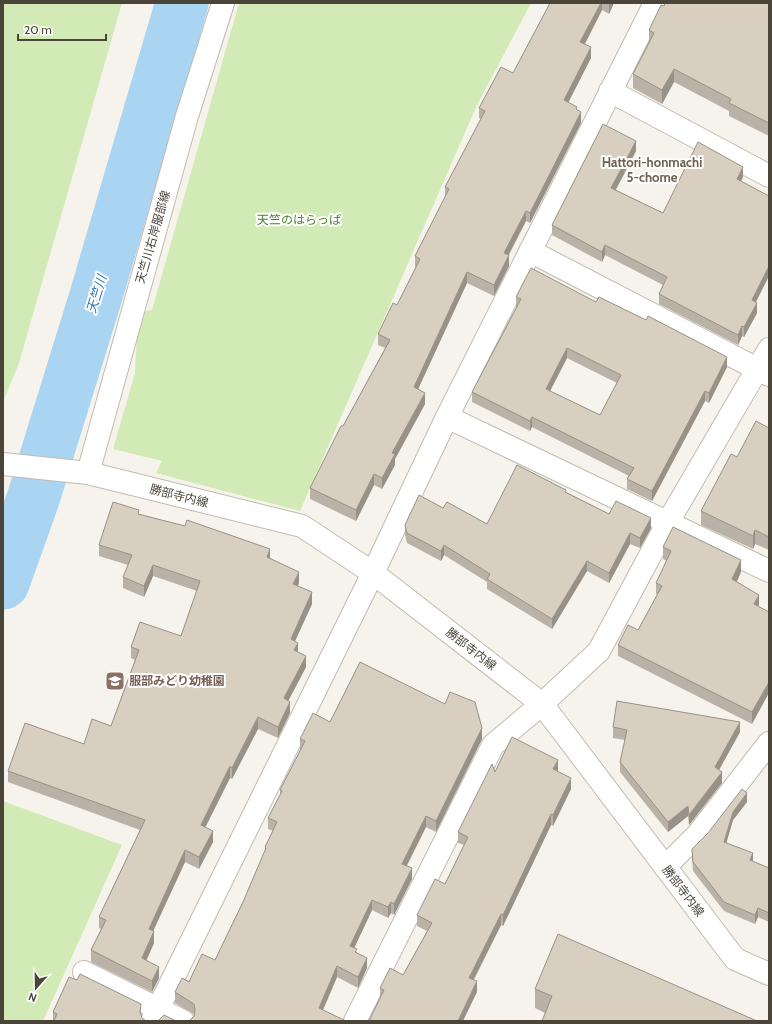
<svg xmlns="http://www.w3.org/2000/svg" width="772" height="1024" viewBox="0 0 772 1024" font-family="Cabin,'Noto Sans JP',sans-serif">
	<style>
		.green { fill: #d2eab5 }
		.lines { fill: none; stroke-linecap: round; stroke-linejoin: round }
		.river { stroke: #a9d4f2; stroke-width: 53 }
		.minor-casing { stroke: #c2bbae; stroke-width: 24 }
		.minor { stroke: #fff; stroke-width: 22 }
		.wall { fill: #bab2a6; fill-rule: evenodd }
		.shaded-wall { fill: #979187 }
		.building { fill: #d8cfc1; stroke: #979187; fill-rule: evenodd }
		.labels { text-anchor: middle; stroke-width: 4; stroke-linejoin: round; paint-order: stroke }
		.park-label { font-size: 12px; fill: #4a7f2a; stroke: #fff }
		.street-label { font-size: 12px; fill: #4b4439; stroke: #fff }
		.education-label { font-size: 12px; font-weight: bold; fill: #785e54; stroke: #fff; text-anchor: start }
		.neighbourhood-label { font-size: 13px; font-weight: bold; fill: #6e6250; stroke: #fff }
		.water-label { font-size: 13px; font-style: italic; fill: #2e7ab2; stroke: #fff }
	</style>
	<rect width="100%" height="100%" fill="#f6f3ec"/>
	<path class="green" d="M3,3H122L19,363L3,402Z
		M239,3H531L477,105L300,511L156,473L162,461L113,449L135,373L138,312L152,310Z
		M3,801L122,845L43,1021H3Z"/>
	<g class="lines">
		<path class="river" d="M3,583L33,499L95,299L182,3"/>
		<defs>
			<path id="minor" d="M610,91L769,176
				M530,251L769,375
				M447,417L769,571
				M3,464L88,473L302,526L373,573L542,704L735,959L769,974
				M88,473L187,116L223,3
				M665,867L698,834L769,743
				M84,972L183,1021
				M152,1021L373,573L447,417L655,3
				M355,1021L493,745L542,704L599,651L668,522L769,349"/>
		</defs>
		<use href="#minor" class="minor-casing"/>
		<use href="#minor" class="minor"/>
	</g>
	<path class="wall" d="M550,3H614L609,14L602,10L585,44L591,58L568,102L577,110L581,123L530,223L526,221L509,255V266L494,296L467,283L418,389L425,404L395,459V465L382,489L374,485L356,521L310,499V488L343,426L385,348L378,345V334L397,305L416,267H415V256L445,197V187L481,119L479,118V108L513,73Z
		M769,3V136L729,116V111L674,82L662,104L633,88V74L649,44V30L664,6Z
		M636,151L616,190L663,213L743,177L741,181L757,313L744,337L742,336L738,345L659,304V294L663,285L605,255L602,262L552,235V225Z
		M516,297L596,302L727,367L709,403L705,401L652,501L627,489V479L629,476L532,427L530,431L472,402V392L517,307H516ZM567,358L617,383L600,415L550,391Z
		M769,428V550L755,544L753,549L701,525V511L737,457Z
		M566,492L609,514L651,528L640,548L630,544L609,583L587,571L552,629L487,589V582L444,555L441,561L407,543L405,535V525L443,508L487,524Z
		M139,514L270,558L299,583L298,586L312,604L295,641L298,652L306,667L288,701L290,713L278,738L258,729L232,779L230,778L205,827L213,842L199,869L185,862L153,931L154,943L146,961L159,978L152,992L91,962V950L101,929L99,928V917L140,830L8,782V771L84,744L111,726L135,660L131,658V647L181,636L197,591L153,576L144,597L123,588V577L128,565L99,556V545Z
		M663,547L741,572L737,582L759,595L752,724L618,656V645L638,630L657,595L656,594V583L667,561L663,559Z
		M330,722L482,739L436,832L426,827L407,866L412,879L394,915L391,913L388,918L372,910L354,948L367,968L358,988L337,977L323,1010L190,1020L194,1016V1014L175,1003V992L215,960L243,902L265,851V847L273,831L268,829V818L280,796V790L301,749H300V739Z
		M613,727L740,732L719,770L722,783L689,825L688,816L668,832L620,772V762L625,740L613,738Z
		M558,771L557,772L571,789L553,826L551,825L503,926L501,925L474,980L477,992L380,999V988L403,975L427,931L417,926V915L445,884L464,845L458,843V832L495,772Z
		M747,802L733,820L726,843L753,862L769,868V922L758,917L755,924L724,911L693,871L692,858V849Z
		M535,989L757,1021L545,1013L535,1008Z
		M53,1012L141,1014L142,1018L146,1021H53Z"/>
	<path class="shaded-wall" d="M601,3H602V10L580,53V42Z
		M609,3H614L609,14Z
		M591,47V58L564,111V100Z
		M674,69V82L662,104V90Z
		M581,112V123L530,223V213Z
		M636,141V151L611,198V188Z
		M743,167V177L737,189V179Z
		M526,211V221L504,263V253Z
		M605,245V255L602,262V252Z
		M509,255V266L494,296V285Z
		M769,266V276L752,310V300Z
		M467,272V283L414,398V387Z
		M757,303V313L744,337V327Z
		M742,326V336L738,345V335Z
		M567,348V358L546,399V389Z
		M727,357V367L709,403V393Z
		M705,391V401L652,501V491Z
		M425,393V404L395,459V465L382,489V478L392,453Z
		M532,417V427L530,431V421Z
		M374,474V485L356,521V510Z
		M651,518V528L640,548V538Z
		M755,530V544L753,549V536Z
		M630,533V544L609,583V573Z
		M444,545V555L441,561V551Z
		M270,549V560L267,557Z
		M741,560V572L732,591V579Z
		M587,561V571L552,629V619Z
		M153,565V576L144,597V586Z
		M299,572V583L293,595V584Z
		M312,592V604L291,650V639Z
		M759,595V606L754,604Z
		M298,643V654L294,650Z
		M306,656V667L284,709V698Z
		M769,682V693L752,724V712Z
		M290,702V713L278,738V727Z
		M258,717V729L232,779V768Z
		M740,722V732L715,777V767Z
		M482,728V739L436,832V821Z
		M558,760V771L553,780V769Z
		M230,766V778L201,836V825Z
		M722,772V783L689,825V815Z
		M571,778V789L553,826V815Z
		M747,793V802L733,820L724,851V842L733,812Z
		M688,806V816L668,832V822Z
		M551,814V825L503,926V915Z
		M426,816V827L402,874V864Z
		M213,831V842L199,869V857Z
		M185,850V862L149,940V929Z
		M753,853V862L750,860Z
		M412,868V879L394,915V904Z
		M372,900V910L350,957V946Z
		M391,902V913L388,918V907Z
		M758,908V917L755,924V915Z
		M501,914V925L469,988V978Z
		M154,931V943L142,970V958Z
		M367,958V968L358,988V977Z
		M337,966V977L319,1019V1008Z
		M159,967V978L152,992V981Z
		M477,981V992L463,1021H458Z
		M141,1004V1014L140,1021V1012Z"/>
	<path class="building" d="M550,3H601L580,42L591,47L564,100L577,107L576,109L581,112L530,213L526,211L504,253L509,255L494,285L467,272L414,387L425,393L392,453L395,454L382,478L374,474L356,510L310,488L341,426H343L390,340L378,334L393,303L397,305L420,259L415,256L449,189L445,187L485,111L479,108L501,67L513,73Z
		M665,3H769V123L729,103L731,99L674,69L662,90L633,74L654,33L649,30L661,5L664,6Z
		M603,124L636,141L611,188L663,213L698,142L743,167L737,179L769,196V266L752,300L757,303L744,327L742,326L738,335L659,294L667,277L605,245L602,252L552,225Z
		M531,268L596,302L599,297L646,320L648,316L727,357L709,393L705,391L652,491L627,479L634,468L532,417L530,421L472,392L521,299L516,297ZM567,348L621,375L600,415L546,389Z
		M756,421L769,428V537L755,530L753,536L701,511L731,454L737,457Z
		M517,465L566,490L565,492L609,514L616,501L651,518L640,538L630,533L609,573L587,561L552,619L487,579L490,574L444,545L441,551L407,533L405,525L419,495L443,508L447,502L487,524Z
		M113,502L139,510L138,514L185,526L187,520L270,549L267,557L299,572L293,584L312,592L291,639L298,643L294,650L306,656L284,698L290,702L278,727L258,717L232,768L230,766L201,825L213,831L199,857L185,850L149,929L154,931L142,958L159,967L152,981L91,950L106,920L99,917L145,820L8,771L25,723L84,744L92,719L111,726L139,650L131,647L140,622L181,636L200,581L153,565L144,586L123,577L132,555L99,545Z
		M673,527L741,560L732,579L759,595L754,604L769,612V682L752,712L618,645L628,625L638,630L662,586L656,583L671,551L663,547Z
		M360,662L445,704L450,692L475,702L482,728L436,821L426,816L402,864L412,868L394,904L391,902L388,907L372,900L350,946L357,949L355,952L367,958L358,977L337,966L319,1008L346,1021H189L194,1016L195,1010L194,1004L175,992L182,978L189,982L202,954L215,960L243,902L266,848L265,847L277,822L268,818L282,791L280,790L305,741L300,739L313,713L330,722Z
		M617,701L740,722L715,767L722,772L689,815L688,806L668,822L620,762L627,730L613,727Z
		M512,737L558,760L553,769L571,778L553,815L551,814L503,915L501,914L469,978L477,981L458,1021H369L384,990L380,988L390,968L403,975L432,923L417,915L435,879L445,884L468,837L458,832L492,764L495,772Z
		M742,789L747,793L733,812L724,842L753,853L750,860L769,868V913L758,908L755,915L724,902L693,862L692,849L708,833Z
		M558,934L757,1021H542L552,996L535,989Z
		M80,974L141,1004L140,1012L142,1018L146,1021H54L57,1014L53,1012L69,977L77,980Z
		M164,1015L176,1021H158Z"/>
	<defs>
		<symbol id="school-square" viewBox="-11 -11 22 22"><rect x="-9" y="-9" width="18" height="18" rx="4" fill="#8d6e63" stroke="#fff"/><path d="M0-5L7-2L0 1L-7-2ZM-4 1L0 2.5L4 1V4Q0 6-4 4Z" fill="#fff"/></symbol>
	</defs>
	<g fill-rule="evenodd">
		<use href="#school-square" x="104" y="670" width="22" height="22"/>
	</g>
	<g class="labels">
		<g class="park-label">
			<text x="299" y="224">天竺のはらっぱ</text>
		</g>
		<g class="street-label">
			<text transform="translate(153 237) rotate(-74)" y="4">天竺川右岸服部線</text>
			<text transform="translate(179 496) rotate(14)" y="4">勝部寺内線</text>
			<text transform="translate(471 649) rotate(38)" y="4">勝部寺内線</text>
			<text transform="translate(683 891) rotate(53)" y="4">勝部寺内線</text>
		</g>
		<g class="education-label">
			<text x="129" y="685">服部みどり幼稚園</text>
		</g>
		<g class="neighbourhood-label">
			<text x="652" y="167">Hattori-honmachi<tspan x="652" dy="15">5-chome</tspan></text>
		</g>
		<g class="water-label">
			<text transform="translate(96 294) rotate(-73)" y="5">天竺川</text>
		</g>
	</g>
	<rect width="772" height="1024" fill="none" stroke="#4b4439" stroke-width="8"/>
	<g transform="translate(36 988) rotate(200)" stroke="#ffffff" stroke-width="3" paint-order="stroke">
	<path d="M0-3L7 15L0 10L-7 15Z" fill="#4b4439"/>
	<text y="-6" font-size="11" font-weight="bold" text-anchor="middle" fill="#4b4439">N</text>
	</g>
	<path d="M18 34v6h88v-6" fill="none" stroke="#4b4439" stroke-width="2"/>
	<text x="24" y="34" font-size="12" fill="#4b4439" stroke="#ffffff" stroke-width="3" paint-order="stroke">20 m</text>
</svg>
